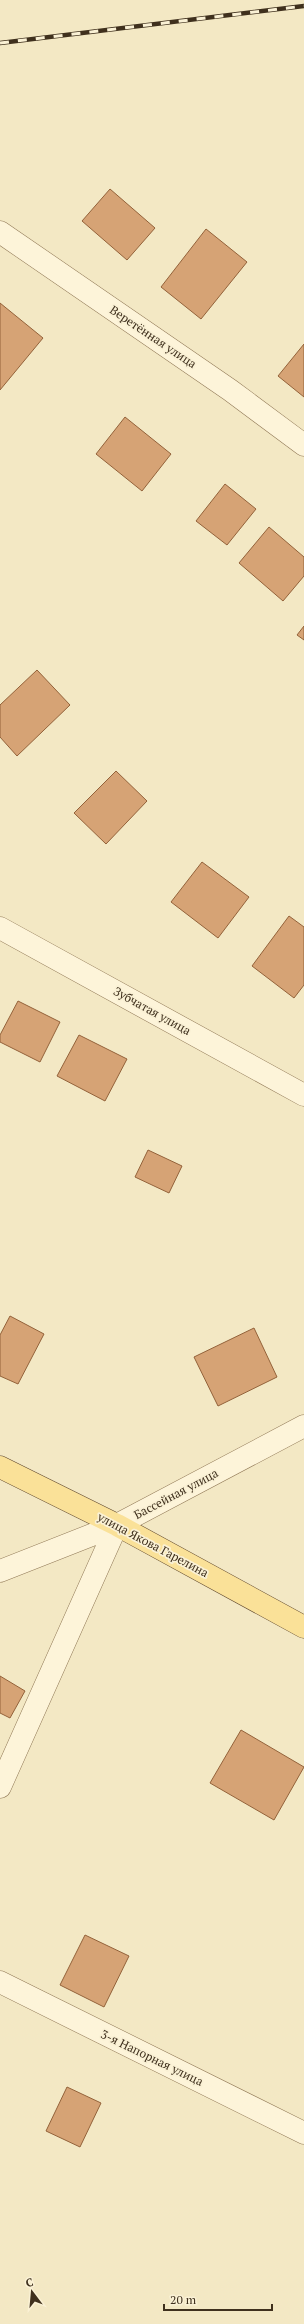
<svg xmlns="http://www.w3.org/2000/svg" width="304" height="2324" viewBox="0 0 304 2324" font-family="'PT Serif',serif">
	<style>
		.building { fill: #d6a375; stroke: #93623a }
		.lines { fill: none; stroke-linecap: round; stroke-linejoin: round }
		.minor-casing { stroke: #917957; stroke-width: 23 }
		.major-casing { stroke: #5e462c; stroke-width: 23 }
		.minor { stroke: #fdf4d9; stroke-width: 22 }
		.major { stroke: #fae198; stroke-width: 22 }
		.rail-casing { stroke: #3f301d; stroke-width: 4.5 }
		.rail { stroke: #faf1d5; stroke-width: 3; stroke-dasharray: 9; stroke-linecap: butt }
		.labels { text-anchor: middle; stroke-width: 3.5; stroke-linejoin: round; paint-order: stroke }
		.street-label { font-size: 12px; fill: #3f301d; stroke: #faf1d5 }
	</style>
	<rect width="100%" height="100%" fill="#f3e8c4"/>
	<path class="building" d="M110,189L155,228L127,260L82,221Z
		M206,229L247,262L201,319L161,287Z
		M0,303L43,338L0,390Z
		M304,344V397L278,376Z
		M125,417L171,454L142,491L96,454Z
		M225,484L256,509L227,545L196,521Z
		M269,527L304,557V576L283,601L239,563Z
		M304,626V640L297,635Z
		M37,670L70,705L17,756L0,737V705Z
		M116,771L147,801L106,844L74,813Z
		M202,862L249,897L218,938L171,902Z
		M289,916L304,927V985L294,998L252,966Z
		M18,1001L60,1022L40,1062L0,1042V1035Z
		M79,1035L127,1059L105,1101L57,1076Z
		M148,1150L182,1166L169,1193L135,1177Z
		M10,1316L44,1334L18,1384L0,1376V1335Z
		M254,1328L277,1377L218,1406L194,1357Z
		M0,1676L25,1691L10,1718L0,1713Z
		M241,1730L304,1767L274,1820L210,1783Z
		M85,1935L129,1956L104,2007L60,1985Z
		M67,2087L101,2103L80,2147L46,2131Z"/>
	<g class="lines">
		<defs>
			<path id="minor" d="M0,232L230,390L304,445
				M0,928L304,1095
				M0,1571L117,1525L304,1426
				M0,1787L117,1525
				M0,1982L304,2133"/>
			<path id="major" d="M0,1467L117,1525L304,1627"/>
		</defs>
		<use href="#minor" class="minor-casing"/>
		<use href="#major" class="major-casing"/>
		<use href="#minor" class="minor"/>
		<use href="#major" class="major"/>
		<defs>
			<path id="rail" d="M0,43L304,6"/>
		</defs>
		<use href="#rail" class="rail-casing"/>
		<use href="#rail" class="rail"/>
	</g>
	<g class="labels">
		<g class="street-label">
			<text transform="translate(153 337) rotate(34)" y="4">Веретённая улица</text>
			<text transform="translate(152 1011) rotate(29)" y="4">Зубчатая улица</text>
			<text transform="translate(176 1494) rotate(-28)" y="4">Бассейная улица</text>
			<text transform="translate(153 1545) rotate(28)" y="4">улица Якова Гарелина</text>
			<text transform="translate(152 2058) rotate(26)" y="4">3-я Напорная улица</text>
		</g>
	</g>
	<g transform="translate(32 2292) rotate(344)" stroke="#faf1d5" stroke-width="3" paint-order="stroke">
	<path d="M0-3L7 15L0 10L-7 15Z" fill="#3f301d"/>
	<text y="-6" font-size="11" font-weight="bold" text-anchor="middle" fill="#3f301d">С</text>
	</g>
	<path d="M164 2304v6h108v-6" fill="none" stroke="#3f301d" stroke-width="2"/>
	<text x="170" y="2304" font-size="12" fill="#3f301d" stroke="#faf1d5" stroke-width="3" paint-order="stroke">20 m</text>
</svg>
